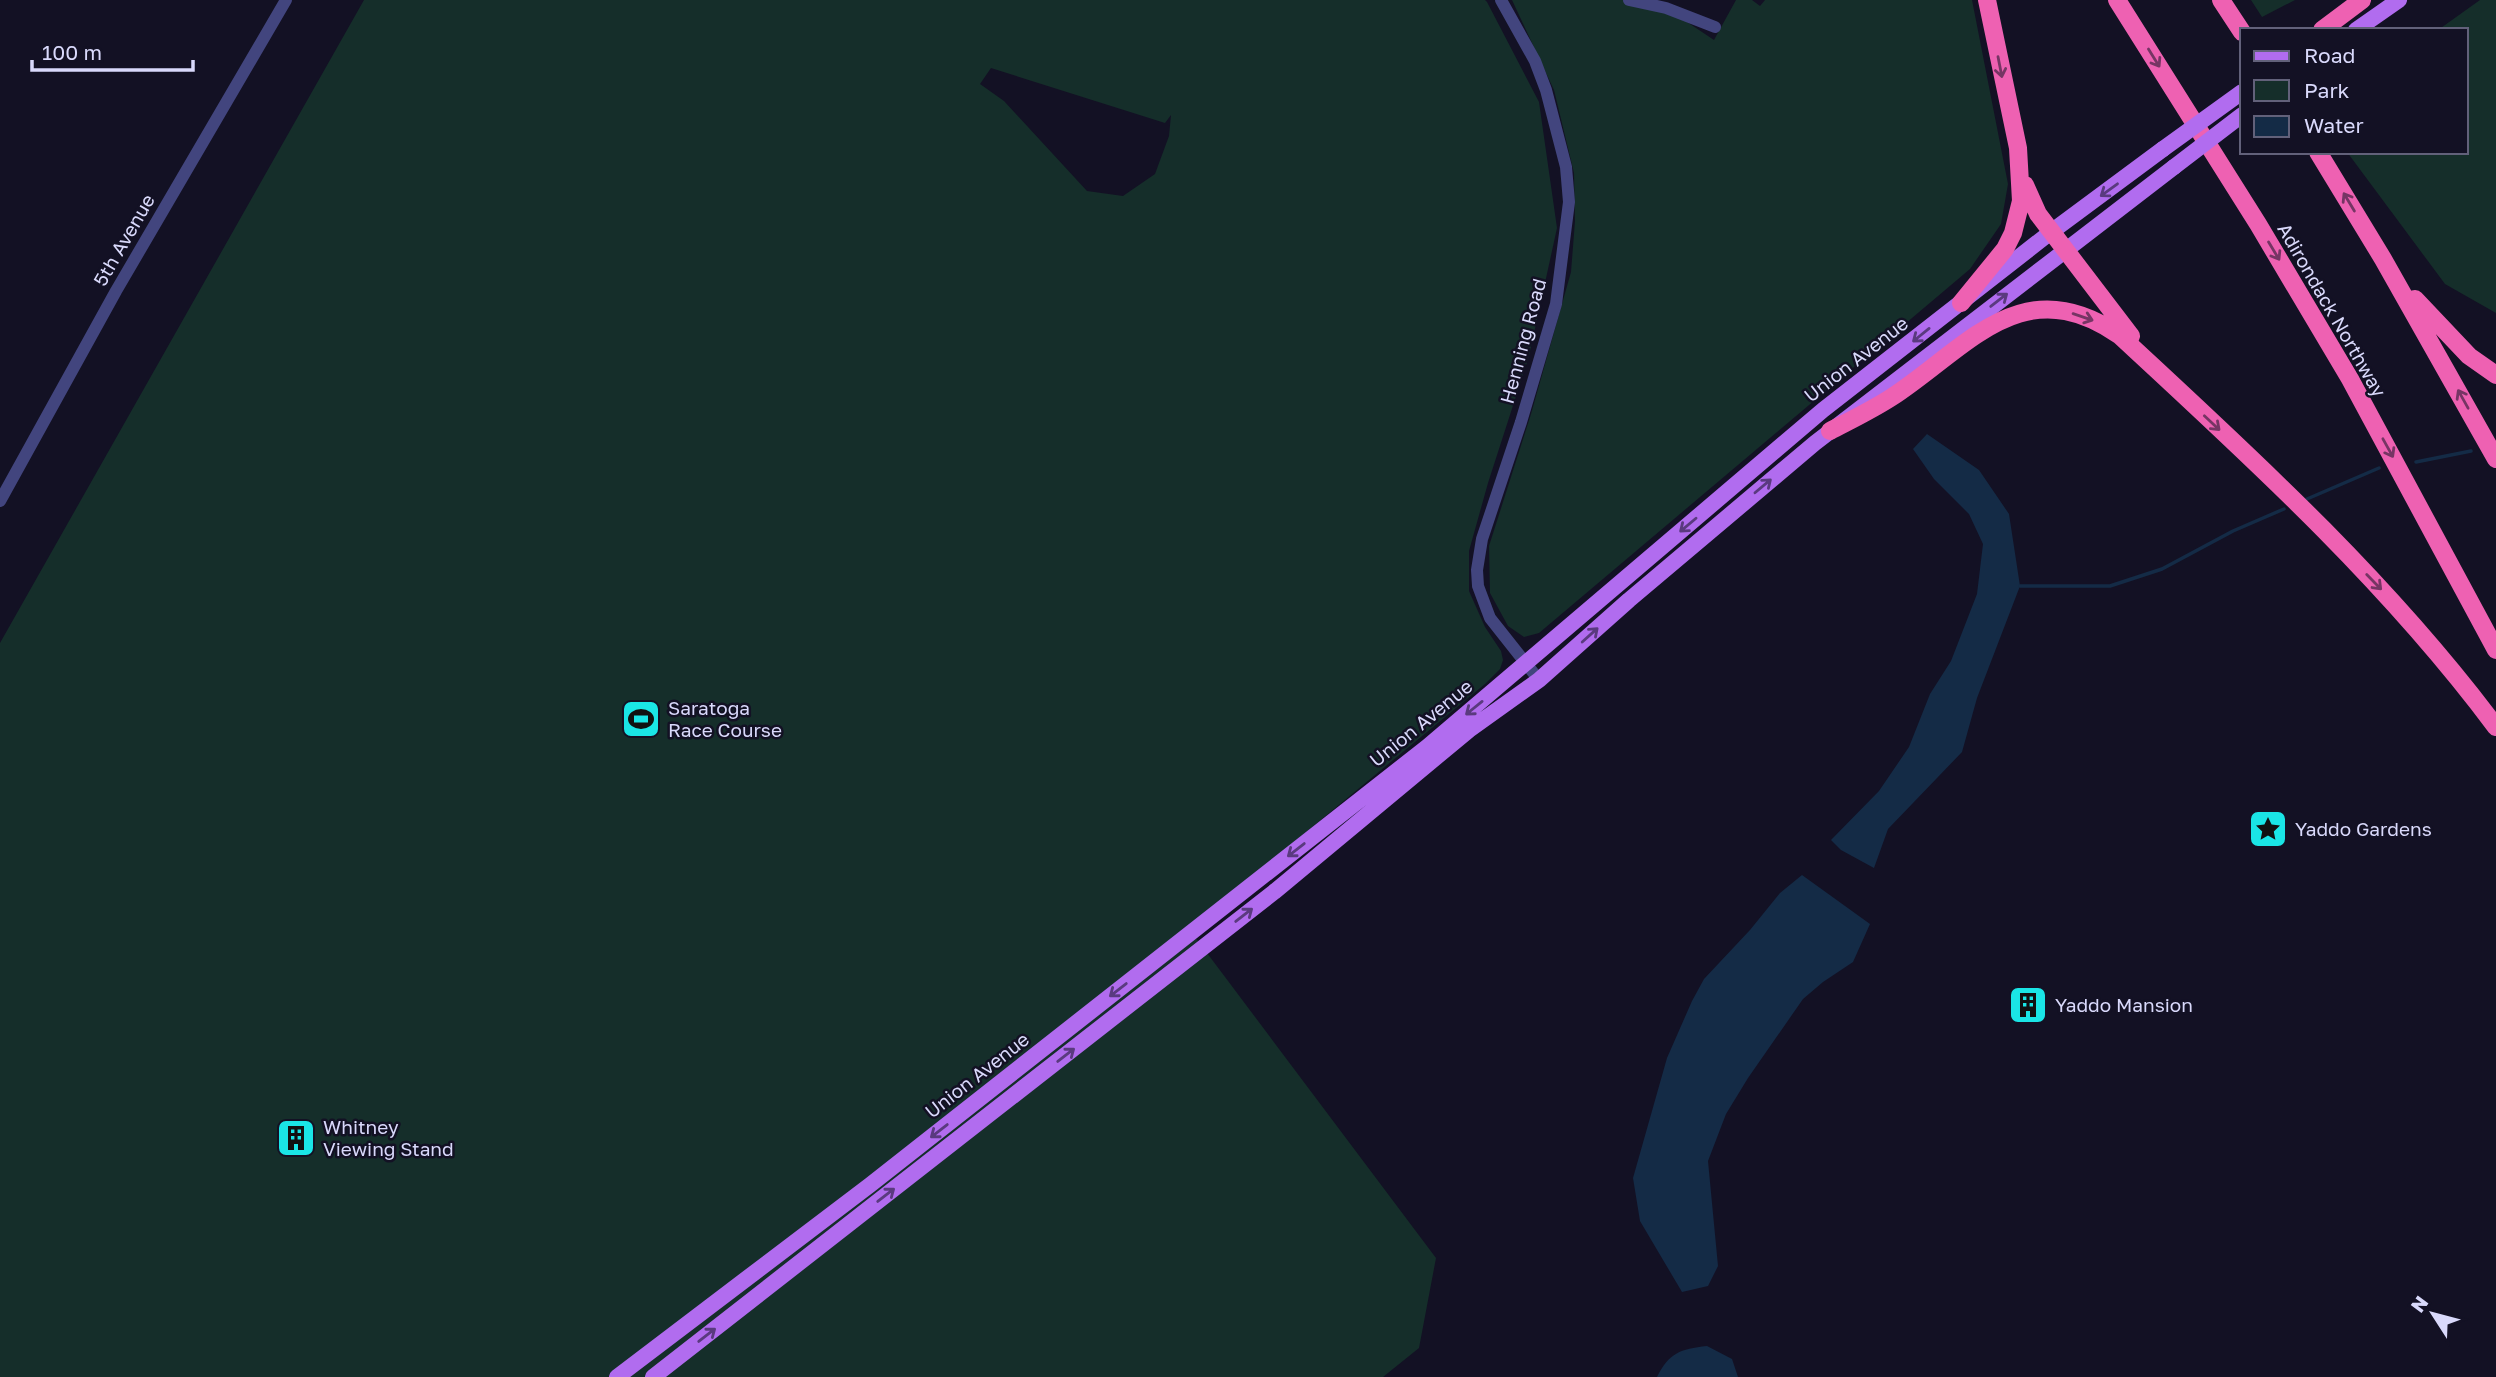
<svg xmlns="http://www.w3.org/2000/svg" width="2496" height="1377" viewBox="0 0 2496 1377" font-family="'Golos Text',sans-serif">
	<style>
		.green { fill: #152e2a; fill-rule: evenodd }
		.water { fill: #142b46 }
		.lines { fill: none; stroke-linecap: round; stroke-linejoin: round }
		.stream { stroke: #142b46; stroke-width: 3.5 }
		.minor { stroke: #42457e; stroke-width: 12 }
		.major { stroke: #b16cef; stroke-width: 16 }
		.highway { stroke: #ee61b2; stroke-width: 18 }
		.major-bridge { stroke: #b16cef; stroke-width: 16 }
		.oneway { stroke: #763564 }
		.oneway2 { stroke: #5a3a7f }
		.labels { text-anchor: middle; stroke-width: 5; stroke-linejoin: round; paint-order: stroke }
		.street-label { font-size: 19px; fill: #d9d9fb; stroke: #131124 }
		.poi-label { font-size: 19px; fill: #d9d9fb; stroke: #131124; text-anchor: start }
	</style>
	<rect width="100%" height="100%" fill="#131124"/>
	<path class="green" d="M364,0H1485L1487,2L1539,102L1557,228L1529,356L1488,483L1469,551V591L1485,627L1501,651L1503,660L1500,669L1485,684L1189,929L1436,1258L1419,1348L1383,1377H0V643ZM991,68L1165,123L1171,115L1169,136L1155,174L1123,196L1087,191L1004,101L980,84Z
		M1512,0H1654L1714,40L1736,0H1752L1760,6L1765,0H1972L2008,184L2001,224L1970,269L1539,633L1524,637L1508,626L1490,593L1489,546L1531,414L1571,272L1575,221L1574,173L1554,90Z
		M2251,0H2295L2262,17Z
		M2480,0H2496V313L2445,284L2347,152H2466V30H2438Z"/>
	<path class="water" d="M1927,434L1979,470L2009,514L2020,586L1977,698L1962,752L1888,829L1874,868L1841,850L1831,840L1879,791L1909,747L1930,694L1951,661L1977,594L1983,544L1969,514L1934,479L1913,449Z
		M1802,875L1870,924L1853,962L1823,982L1803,999L1748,1078L1726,1114L1708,1161L1718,1266L1708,1286L1682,1292L1640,1221L1633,1178L1667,1058L1692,1001L1704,979L1750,930L1780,893Z
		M1707,1346L1732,1359L1738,1377H1657C1669,1353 1680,1349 1707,1346Z"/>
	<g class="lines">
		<path class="stream" d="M2416,462L2471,451
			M2307,499L2379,468
			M2020,586H2110L2162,569L2233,531L2284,509"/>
		<path class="minor" d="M1501,0L1535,61L1546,90L1566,167L1569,202L1556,304L1521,422L1482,539L1477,570L1478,586L1490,618L1539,680
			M1629,0L1666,8L1715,27
			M0,501L116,291L286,0"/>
		<path class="major" d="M2356,30L2399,0
			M617,1377L870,1185L1427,747L1823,410L2051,232L2163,149
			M653,1377L1274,892L1469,730L1539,680L1629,600L1815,443L2174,167"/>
		<path class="highway" d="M2117,0L2258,224L2350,379L2496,650
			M2221,0L2242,32
			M2322,30L2362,0
			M2318,152L2383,259L2496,459
			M2025,185L2038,214L2131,336
			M2415,299L2469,356L2496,375
			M1961,303L2005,249L2013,233L2021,201L2018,148L1987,0
			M1830,431C1851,420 1872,410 1892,397C1967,348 2022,268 2119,335C2252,458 2387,581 2496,727"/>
		<path class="major-bridge" d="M2163,149L2242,92
			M2174,167L2242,115"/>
	</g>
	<defs><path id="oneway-shaft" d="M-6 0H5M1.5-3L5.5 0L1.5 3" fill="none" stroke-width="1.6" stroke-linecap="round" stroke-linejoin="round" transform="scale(1.75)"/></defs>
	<g class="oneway">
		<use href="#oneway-shaft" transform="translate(2154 58) rotate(58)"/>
		<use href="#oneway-shaft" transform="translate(2000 67) rotate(79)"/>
		<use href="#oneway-shaft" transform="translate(2349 202) rotate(-121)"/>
		<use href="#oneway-shaft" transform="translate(2274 251) rotate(59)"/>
		<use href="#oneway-shaft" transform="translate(2083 317) rotate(19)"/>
		<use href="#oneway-shaft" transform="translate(2463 399) rotate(-119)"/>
		<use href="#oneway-shaft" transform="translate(2212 423) rotate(43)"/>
		<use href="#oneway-shaft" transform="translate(2388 448) rotate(61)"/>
		<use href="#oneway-shaft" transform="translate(2374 582) rotate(46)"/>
	</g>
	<g class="oneway2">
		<use href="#oneway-shaft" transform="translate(2109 190) rotate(144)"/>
		<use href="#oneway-shaft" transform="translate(1999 300) rotate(-38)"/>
		<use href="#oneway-shaft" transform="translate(1921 335) rotate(141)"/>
		<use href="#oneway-shaft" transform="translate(1763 486) rotate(-40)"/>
		<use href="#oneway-shaft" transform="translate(1688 525) rotate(140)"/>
		<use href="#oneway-shaft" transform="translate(1590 635) rotate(-42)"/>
		<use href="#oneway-shaft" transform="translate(1474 708) rotate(141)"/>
		<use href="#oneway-shaft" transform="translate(1296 850) rotate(142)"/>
		<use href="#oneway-shaft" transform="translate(1244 915) rotate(-38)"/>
		<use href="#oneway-shaft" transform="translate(1118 990) rotate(142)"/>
		<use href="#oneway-shaft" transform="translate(1066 1055) rotate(-38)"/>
		<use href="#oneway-shaft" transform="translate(939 1131) rotate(142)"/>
		<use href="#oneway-shaft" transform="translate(886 1195) rotate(-38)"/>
		<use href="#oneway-shaft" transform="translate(707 1335) rotate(-38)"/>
	</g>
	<defs>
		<symbol id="stadium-square" viewBox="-11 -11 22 22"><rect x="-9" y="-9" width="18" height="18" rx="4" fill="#1ae5e6" stroke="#131124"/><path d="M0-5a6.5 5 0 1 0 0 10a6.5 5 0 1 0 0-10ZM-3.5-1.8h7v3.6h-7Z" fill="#111"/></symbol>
		<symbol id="sight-square" viewBox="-11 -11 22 22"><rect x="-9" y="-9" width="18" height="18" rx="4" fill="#1ae5e6" stroke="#131124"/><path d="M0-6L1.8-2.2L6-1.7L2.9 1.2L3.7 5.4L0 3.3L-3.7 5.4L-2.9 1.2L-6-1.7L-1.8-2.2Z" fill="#111"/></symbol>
		<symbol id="building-square" viewBox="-11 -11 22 22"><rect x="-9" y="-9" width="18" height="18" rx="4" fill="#1ae5e6" stroke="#131124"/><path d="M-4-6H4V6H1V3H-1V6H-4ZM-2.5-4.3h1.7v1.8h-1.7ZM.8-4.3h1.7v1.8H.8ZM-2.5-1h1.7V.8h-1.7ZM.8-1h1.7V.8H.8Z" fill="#111"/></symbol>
	</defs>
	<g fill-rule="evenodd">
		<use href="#stadium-square" x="619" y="697" width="44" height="44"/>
		<use href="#sight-square" x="2246" y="807" width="44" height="44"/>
		<use href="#building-square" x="2006" y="983" width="44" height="44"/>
		<use href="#building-square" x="274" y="1116" width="44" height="44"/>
	</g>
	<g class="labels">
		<g class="street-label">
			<text transform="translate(124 240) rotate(-60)" y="7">5th Avenue</text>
			<text transform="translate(2332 310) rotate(60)" y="7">Adirondack Northway</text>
			<text transform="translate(1523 341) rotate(-75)" y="7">Henning Road</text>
			<text transform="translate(1856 359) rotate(-38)" y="7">Union Avenue</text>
			<text transform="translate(1421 723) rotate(-39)" y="7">Union Avenue</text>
			<text transform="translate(977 1075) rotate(-38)" y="7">Union Avenue</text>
		</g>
		<g class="poi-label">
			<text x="668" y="715">Saratoga<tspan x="668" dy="22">Race Course</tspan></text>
			<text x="2295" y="836">Yaddo Gardens</text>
			<text x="2055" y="1012">Yaddo Mansion</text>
			<text x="323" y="1134">Whitney<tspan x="323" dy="22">Viewing Stand</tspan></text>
		</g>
	</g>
	<rect x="2240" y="28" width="228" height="126" fill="#131124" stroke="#62617a" stroke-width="2"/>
	<rect x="2254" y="51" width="35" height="10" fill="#b16cef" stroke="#62617a" stroke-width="2"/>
	<text x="2304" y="63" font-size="21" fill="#d9d9fb">Road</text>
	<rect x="2254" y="80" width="35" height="21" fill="#152e2a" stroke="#62617a" stroke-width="2"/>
	<text x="2304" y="98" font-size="21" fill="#d9d9fb">Park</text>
	<rect x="2254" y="116" width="35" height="21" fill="#142b46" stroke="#62617a" stroke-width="2"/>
	<text x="2304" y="133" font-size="21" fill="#d9d9fb">Water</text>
	<g transform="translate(2433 1314) rotate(306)" stroke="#131124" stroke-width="5" paint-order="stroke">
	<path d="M0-5L12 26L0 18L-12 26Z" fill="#d9d9fb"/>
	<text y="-10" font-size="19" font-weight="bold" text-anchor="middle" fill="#d9d9fb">N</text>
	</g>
	<path d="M32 60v10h161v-10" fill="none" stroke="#d9d9fb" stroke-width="3.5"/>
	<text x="42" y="60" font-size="21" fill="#d9d9fb" stroke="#131124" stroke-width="5" paint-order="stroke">100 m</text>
</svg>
